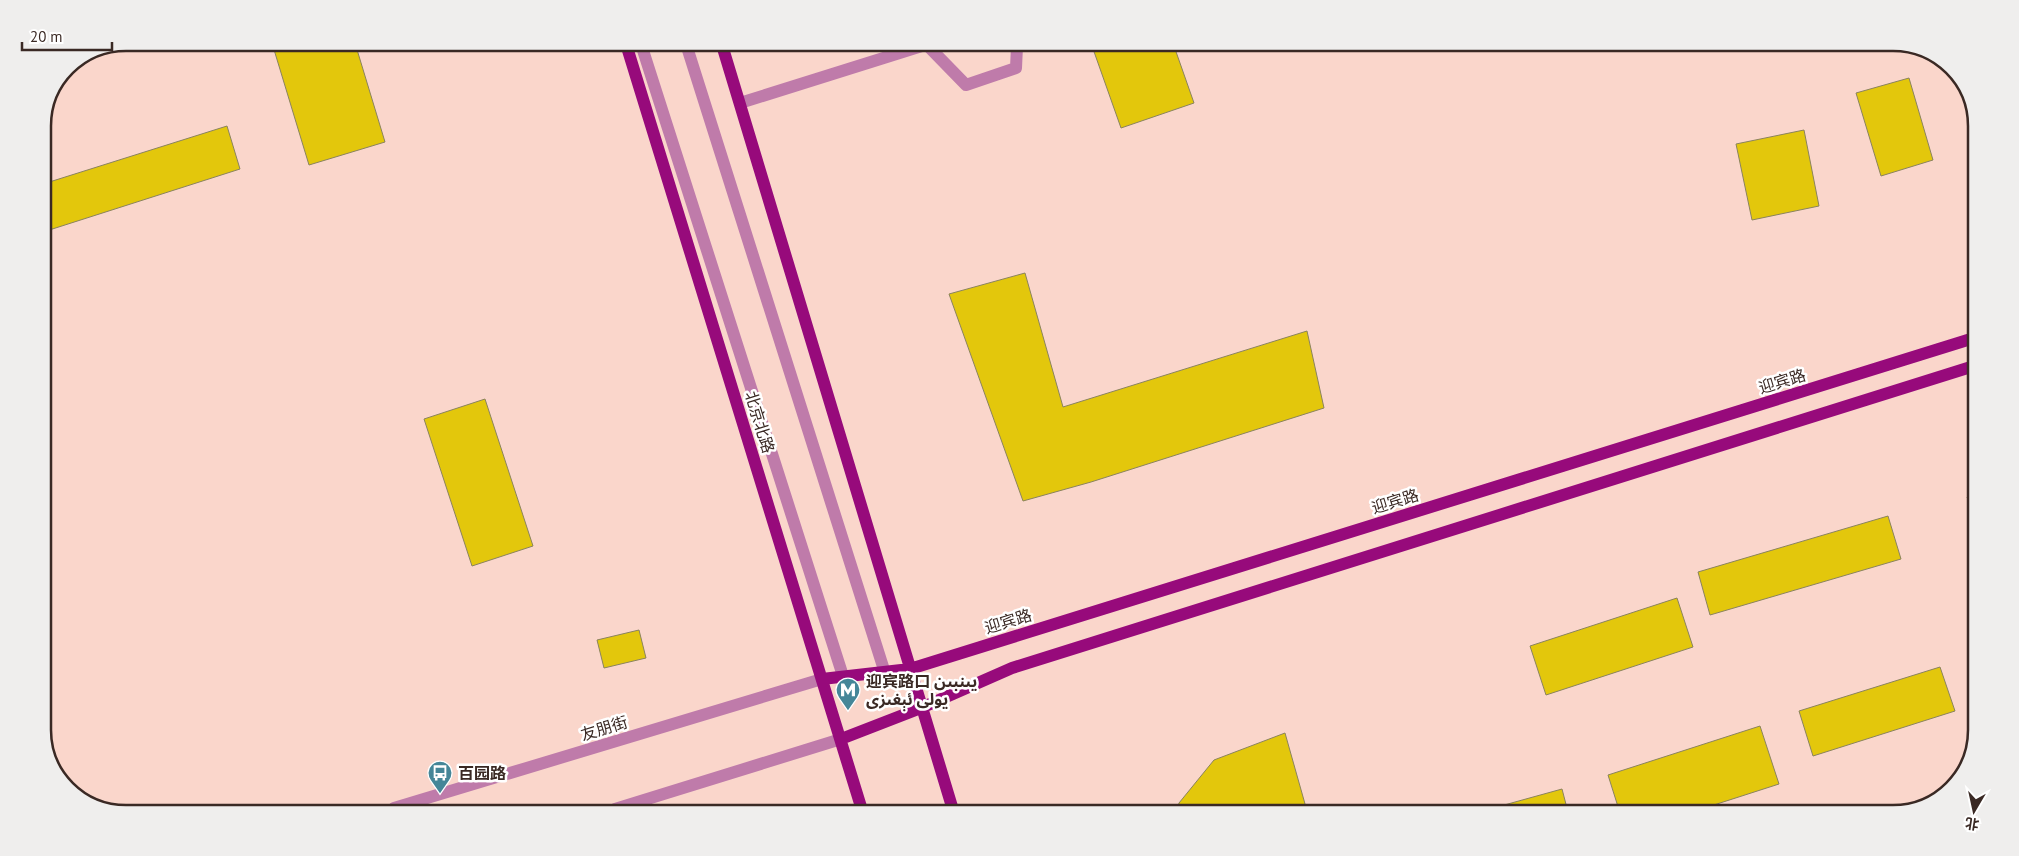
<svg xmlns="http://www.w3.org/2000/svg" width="2019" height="856" viewBox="0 0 2019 856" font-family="'PT Sans','Noto Sans Arabic','Noto Sans SC',sans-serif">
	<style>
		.building { fill: #e3c70c; stroke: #8a835d }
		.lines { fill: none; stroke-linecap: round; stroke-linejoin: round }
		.minor { stroke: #bf7baa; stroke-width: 12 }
		.major { stroke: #970a7b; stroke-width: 12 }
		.labels { text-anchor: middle; stroke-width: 5; stroke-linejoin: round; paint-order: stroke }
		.street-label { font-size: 16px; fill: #3a2924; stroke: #fff }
		.poi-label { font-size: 16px; font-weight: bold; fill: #3a2924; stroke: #fff; text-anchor: start }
		.rim { fill: none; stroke: #3a2924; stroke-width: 2.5 }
	</style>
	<rect width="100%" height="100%" fill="#fad6cb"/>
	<path class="building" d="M272,43H355L385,142L309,165Z
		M1092,46H1174L1194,103L1121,128Z
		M1909,78L1933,160L1881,176L1856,93Z
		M227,126L240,169L43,232V184Z
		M1804,130L1819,206L1752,220L1736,144Z
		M1025,273L1063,407L1307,331L1324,408L1091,482L1023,501L949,294Z
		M485,399L533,546L472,566L424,419Z
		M1973,495V512L1967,497Z
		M1888,516L1901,559L1710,615L1698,572Z
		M1677,598L1693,647L1546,695L1530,646Z
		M639,630L646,658L604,668L597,640Z
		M1940,667L1955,711L1813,756L1799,711Z
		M1760,726L1779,784L1689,813H1620L1608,775Z
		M1285,733L1307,811H1177L1179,803L1214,760Z
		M1562,789L1568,812H1479Z"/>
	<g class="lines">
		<path class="minor" d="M641,44L843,676
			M686,44L885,673
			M927,45L966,85L1016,68L1017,46
			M740,103L925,45
			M394,808L822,679
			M615,809L841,739"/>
		<path class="major" d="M626,44L862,810
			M722,45L953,810
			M822,679L910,669L1974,338
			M841,739L921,708L1012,668L1974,366"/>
	</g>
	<defs>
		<symbol id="metro-pin" viewBox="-11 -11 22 30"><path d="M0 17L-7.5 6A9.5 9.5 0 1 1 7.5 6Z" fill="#458698" stroke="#fff"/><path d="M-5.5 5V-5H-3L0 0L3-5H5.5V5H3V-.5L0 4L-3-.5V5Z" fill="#fff"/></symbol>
		<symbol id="bus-pin" viewBox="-11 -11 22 30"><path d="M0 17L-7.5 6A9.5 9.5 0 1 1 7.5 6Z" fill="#458698" stroke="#fff"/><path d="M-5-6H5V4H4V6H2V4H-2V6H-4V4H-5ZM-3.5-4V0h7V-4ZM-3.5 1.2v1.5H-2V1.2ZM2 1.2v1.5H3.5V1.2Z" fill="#fff"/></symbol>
	</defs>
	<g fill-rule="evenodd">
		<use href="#metro-pin" x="834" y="676" width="28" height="38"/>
		<use href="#bus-pin" x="426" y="759" width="28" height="38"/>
	</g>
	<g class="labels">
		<g class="street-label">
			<text transform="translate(1782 381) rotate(-17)" y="6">迎宾路</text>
			<text transform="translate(760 422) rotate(73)" y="6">北京北路</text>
			<text transform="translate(1395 501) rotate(-17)" y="6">迎宾路</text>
			<text transform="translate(1008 621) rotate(-17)" y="6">迎宾路</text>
			<text transform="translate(604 728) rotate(-17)" y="6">友朋街</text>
		</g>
		<g class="poi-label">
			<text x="866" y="687">迎宾路口 يىنبىن<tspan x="866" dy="18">يولى ئېغىزى</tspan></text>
			<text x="458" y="779">百园路</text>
		</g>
	</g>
	<path d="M0 0H2019V856H0ZM126 51H1893A75 75 0 0 1 1968 126V730A75 75 0 0 1 1893 805H126A75 75 0 0 1 51 730V126A75 75 0 0 1 126 51Z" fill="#efeeed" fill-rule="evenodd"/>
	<path class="rim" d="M126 51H1893A75 75 0 0 1 1968 126V730A75 75 0 0 1 1893 805H126A75 75 0 0 1 51 730V126A75 75 0 0 1 126 51Z"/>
	<g transform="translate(1974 811) rotate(189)" stroke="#ffffff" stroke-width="4" paint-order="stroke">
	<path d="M0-4L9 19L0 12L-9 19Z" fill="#3a2924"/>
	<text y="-8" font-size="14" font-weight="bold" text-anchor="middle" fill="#3a2924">北</text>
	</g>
	<path d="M22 42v8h90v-8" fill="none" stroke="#3a2924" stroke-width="2.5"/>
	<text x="30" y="42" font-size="15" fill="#3a2924" stroke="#ffffff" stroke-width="4" paint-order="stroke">20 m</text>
</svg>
